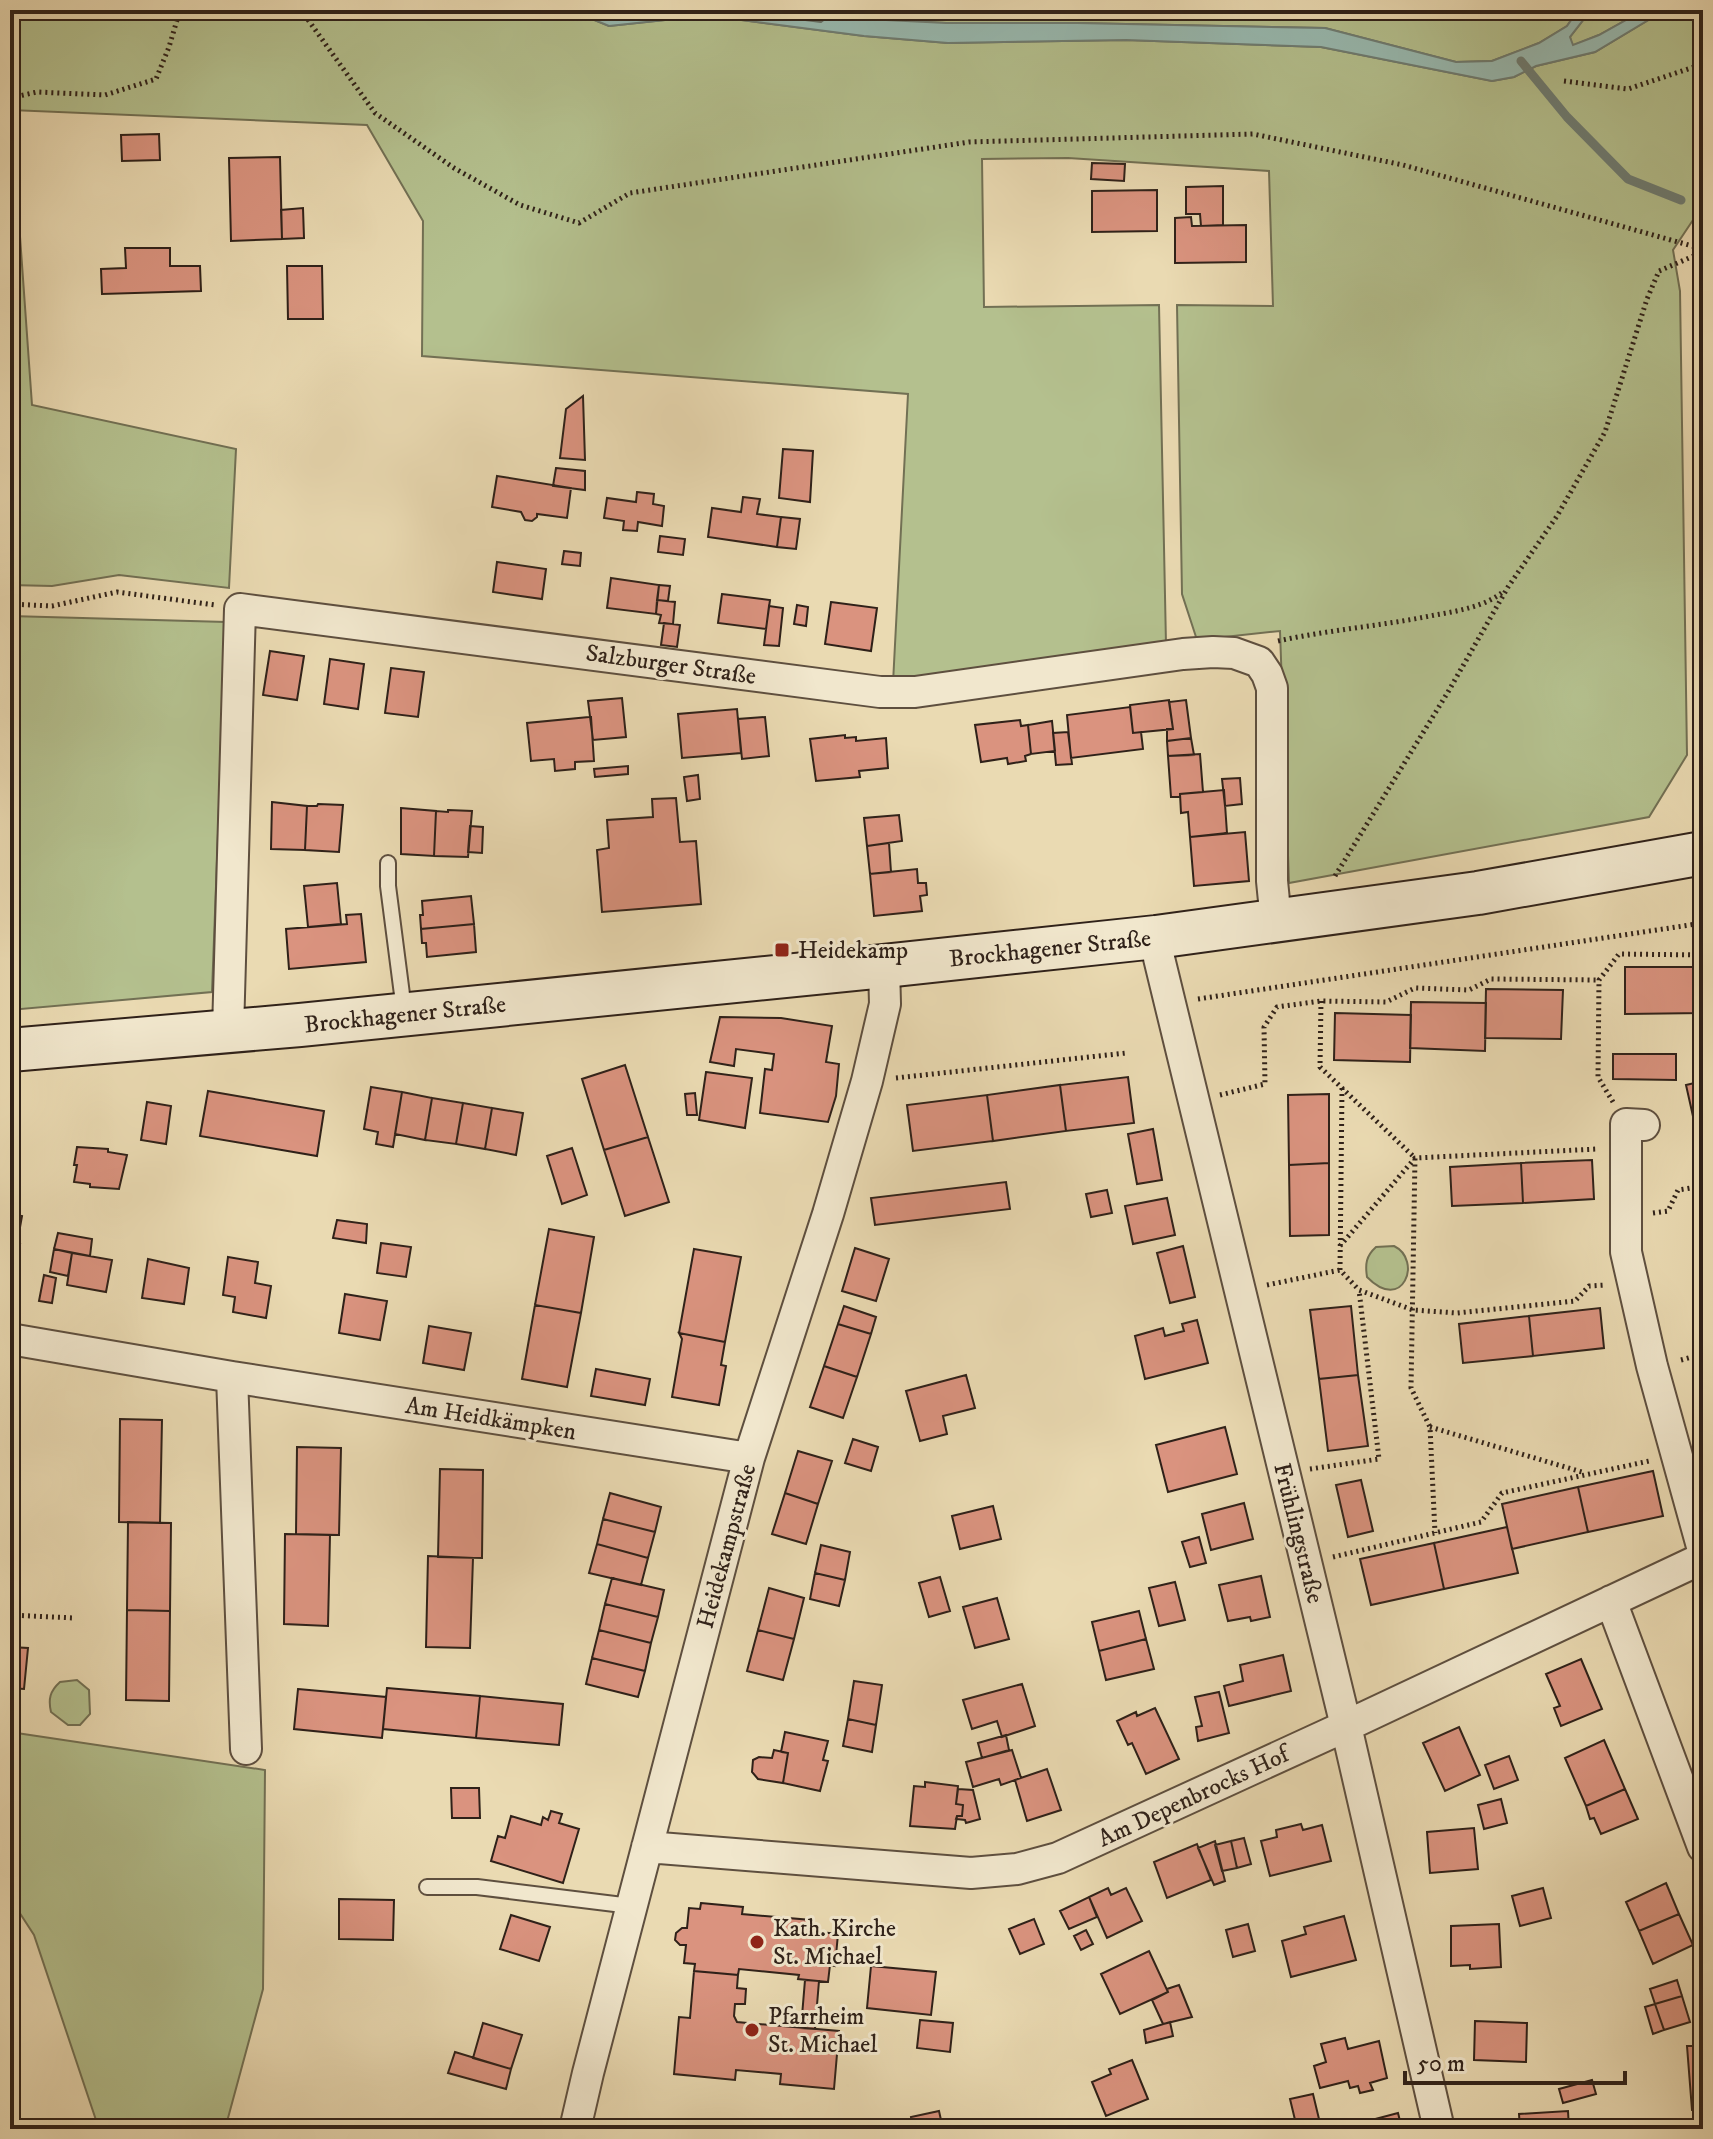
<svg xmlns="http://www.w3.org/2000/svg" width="1713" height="2139" viewBox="0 0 1713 2139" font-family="'IM FELL DW Pica',serif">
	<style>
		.green { fill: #b4c08e; stroke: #727054; stroke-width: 2 }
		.water { fill: #98bab1; stroke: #6e7d74; stroke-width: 2 }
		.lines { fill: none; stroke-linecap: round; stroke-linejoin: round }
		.shore { stroke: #646e65; stroke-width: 2 }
		.stream { stroke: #6e7d74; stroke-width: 9 }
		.building { fill: #da937f; stroke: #2f2119; stroke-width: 2 }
		.lane-casing { stroke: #5e4f3f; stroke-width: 18 }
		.street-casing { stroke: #5e4f3f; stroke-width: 34 }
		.secondary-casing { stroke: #2f2119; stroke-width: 46 }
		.path { stroke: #2f2119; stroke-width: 5; stroke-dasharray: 2 4; stroke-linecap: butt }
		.lane { stroke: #f1e7cd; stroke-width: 14 }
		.street { stroke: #f1e7cd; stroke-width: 30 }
		.secondary { stroke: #f1e7cd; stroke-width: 42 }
		.poi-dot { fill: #8f2418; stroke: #f1e7cd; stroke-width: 3 }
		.labels { text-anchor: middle; stroke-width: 6; stroke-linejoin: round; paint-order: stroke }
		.street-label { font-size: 24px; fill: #2f2119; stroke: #f1e7cd }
		.poi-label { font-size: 24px; fill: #2f2119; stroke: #f1e7cd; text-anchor: start }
	</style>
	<rect width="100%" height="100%" fill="#eadab2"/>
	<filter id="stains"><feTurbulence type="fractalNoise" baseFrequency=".0025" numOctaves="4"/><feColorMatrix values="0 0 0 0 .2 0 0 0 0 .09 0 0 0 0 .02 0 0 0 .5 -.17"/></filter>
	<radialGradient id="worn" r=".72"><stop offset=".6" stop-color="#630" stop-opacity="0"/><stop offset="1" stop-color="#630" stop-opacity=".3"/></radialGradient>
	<path class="green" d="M10,10H570L609,26L665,20L734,19L864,36L948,43L1126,40L1321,47L1492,81L1514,77L1536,66L1595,52L1665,10H1700L1693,220L1673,250L1680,291L1687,755L1649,817L1289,883L1280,631L1197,640L1182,594L1177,305L1273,306L1269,171L1068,158L982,159L984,307L1159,305L1166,644L893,683L908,394L422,356L423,221L367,125L11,110L32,405L236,449L229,588L119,575L52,586L10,585Z
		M805,10H1578L1567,26L1539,43L1492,61L1456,62L1325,28L1077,23H946L866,19Z
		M1591,10H1644L1599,35L1572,46L1570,37Z
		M10,616L226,622L212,992L10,1010Z
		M1394,1246C1423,1260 1403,1314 1367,1277C1365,1264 1366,1256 1376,1247Z
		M77,1680L89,1690L90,1714L80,1725H68L51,1712C48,1699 50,1691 60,1682Z
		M10,1732L265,1770L263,1989L225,2129H99L34,1935L10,1898Z"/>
	<path class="water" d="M570,10H604L613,14L635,10H805L866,19L946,23H1077L1325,28L1456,62L1492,61L1539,43L1567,26L1578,10H1591L1570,37L1573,45L1599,35L1644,10H1665L1595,52L1536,66L1514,77L1492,81L1321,47L1126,40L948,43L864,36L734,19L665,20L609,26Z"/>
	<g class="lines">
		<path class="shore" d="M624,10L625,14L629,16L665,12L734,11L821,22L825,19L824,10"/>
		<path class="stream" d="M1521,61L1567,117L1628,179L1681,200"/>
	</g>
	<path class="building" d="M159,134L160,160L122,161L121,135Z
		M280,157L282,239L231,241L229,158Z
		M1092,163L1125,164L1124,181L1091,179Z
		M1223,186V225L1201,226L1200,214H1186V187Z
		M1157,190V231L1092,232V191Z
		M303,208L304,238L282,239L281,210Z
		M1191,217L1192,226L1246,225V262L1175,263V218Z
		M125,248H170V266H200L201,291L102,294L101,269L126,268Z
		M287,266H322L323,319H288Z
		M583,396L585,460L560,458L566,409Z
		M783,449L813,451L810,502L779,498Z
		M556,468L585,471V490L553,486Z
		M497,476L571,488L567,518L537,514V517L532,521L525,520L521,512L492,507Z
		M637,492L654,494L653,504L664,506L662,526L638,522L637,531L623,530L624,521L604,518L607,498L636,502Z
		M743,497L760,499L757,514L781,517L777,547L708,537L712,508L741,512Z
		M781,517L800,519L796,549L777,547Z
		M660,536L685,539L683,555L658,552Z
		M564,551L581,553L580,566L562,564Z
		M497,562L546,569L542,599L493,592Z
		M611,578L659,585L656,614L607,608Z
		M659,585L670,586L668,601L657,600Z
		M722,594L770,600L766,629L718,623Z
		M657,600L675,602L673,624L659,623L661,615L656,614Z
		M831,602L877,608L871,651L825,644Z
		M797,605L808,607L806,626L794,624Z
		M769,606L783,608L779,646L764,645Z
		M664,623L680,625L677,647L661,645Z
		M270,651L304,656L297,700L263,695Z
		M330,659L364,664L358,709L324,704Z
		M391,668L424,672L418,717L385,713Z
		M622,698L626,737L593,740L588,701Z
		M1169,700L1173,729L1133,733L1130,705Z
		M1186,700L1191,738L1167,741V729H1173L1169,702Z
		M1130,707L1133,733L1141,732L1143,749L1071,758L1067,715Z
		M737,709L741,753L682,758L678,714Z
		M589,717H591L594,761L575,762V769L555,771L554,759L531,761L527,723Z
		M765,717L769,756L742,759L738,719Z
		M1020,720L1021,726L1028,725L1031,754L1025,756L1026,761L1008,764L1007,758L981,762L975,725Z
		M1052,721L1055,751L1031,754L1028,725Z
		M1068,732L1072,764L1056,765L1053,733Z
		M845,735V738L856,737V741L886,738L888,768L859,771L860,777L816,781L810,739Z
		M1191,738L1194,755L1168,756L1167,741Z
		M1200,754L1203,792L1180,794V797H1171L1168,756Z
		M628,766V774L595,777L594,769Z
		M698,775L700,799L687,801L684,777Z
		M1240,778L1242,804L1225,806L1222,779Z
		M1224,790L1227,833L1190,837L1188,812L1181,813L1180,794Z
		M676,798L680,842L696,841L701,904L602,912L597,850L609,848L607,820L653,817L652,799Z
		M272,802L307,806L305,850L271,849Z
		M318,804L343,805L339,852L305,850L307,806H317Z
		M401,808L436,811L434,856L401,854Z
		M448,810L472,811L468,857L434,856L436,811L448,812Z
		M899,815L902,841L867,846L864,818Z
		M470,826L483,827L482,853L468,852Z
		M1245,832L1249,881L1194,886L1190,837Z
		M889,843L891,872L870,874L867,846Z
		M917,869L918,883H926L927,895L920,896L922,911L874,916L870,874Z
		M337,883L341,924L308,927L304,886Z
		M471,896L474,924L421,929L420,915H423L422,901Z
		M361,914L366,962L289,969L286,929L347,924L346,915Z
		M474,924L476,952L427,957L426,943H422L421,929Z
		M1625,967H1703V1013L1625,1014Z
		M1486,989L1563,990L1561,1039L1485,1038Z
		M1411,1002L1486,1003L1485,1051L1410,1048Z
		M1335,1013L1411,1015L1410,1062L1334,1060Z
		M720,1017L781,1018L832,1026L826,1062L839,1064L836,1096L828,1122L760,1113L765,1069L772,1070L774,1054L736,1049L734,1066L710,1062Z
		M1613,1054H1676V1080L1613,1079Z
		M625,1065L648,1137L604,1150L582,1079Z
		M706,1072L752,1078L745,1128L699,1120Z
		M1128,1077L1134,1123L1066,1131L1060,1085Z
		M1703,1081V1161L1686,1085Z
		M1060,1085L1066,1131L993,1141L987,1095Z
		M371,1087L402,1092L393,1147L376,1144L378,1132L364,1129Z
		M208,1091L324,1111L317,1156L200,1136Z
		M402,1092L432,1098L425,1140L395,1134Z
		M695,1093L697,1115H687L685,1094Z
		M1329,1094V1163L1289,1165L1288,1095Z
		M987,1095L993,1141L913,1151L907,1105Z
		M432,1098L463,1103L456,1144L425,1140Z
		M147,1102L171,1106L166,1144L141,1140Z
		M463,1103L492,1108L485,1149L456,1144Z
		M492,1108L523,1113L516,1155L485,1149Z
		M1153,1129L1162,1180L1137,1184L1128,1134Z
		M648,1137L669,1202L625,1216L604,1150Z
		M77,1147L108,1149V1152L127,1155L119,1189L90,1187V1184L74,1182L77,1165H74Z
		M572,1148L587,1195L562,1204L547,1156Z
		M1592,1160L1594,1199L1523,1203L1521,1163Z
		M1329,1163V1235L1290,1236L1289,1165Z
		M1521,1163L1523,1203L1452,1206L1450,1167Z
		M1006,1182L1010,1209L875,1225L871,1198Z
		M1107,1190L1112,1213L1091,1217L1086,1194Z
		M1167,1198L1175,1235L1133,1244L1125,1206Z
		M10,1214L22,1216L17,1244H20L14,1278L10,1277Z
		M337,1220L367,1224L366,1243L333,1238Z
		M549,1229L594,1237L581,1313L535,1305Z
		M58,1233L92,1239L90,1256L54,1249Z
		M381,1243L411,1247L406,1277L377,1273Z
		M1183,1246L1195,1297L1170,1303L1157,1253Z
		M855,1248L889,1259L876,1301L842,1291Z
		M54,1249L72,1253L68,1276L50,1272Z
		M694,1249L741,1257L725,1342L679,1333Z
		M72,1253L112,1260L106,1292L67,1285Z
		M228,1257L258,1262L255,1283L271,1286L266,1318L233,1312L235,1297L223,1295Z
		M148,1259L189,1268L184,1304L142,1298Z
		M44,1275L56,1278L52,1303L39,1301Z
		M345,1294L387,1301L380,1340L339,1333Z
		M535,1305L581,1313L567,1387L522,1379Z
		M844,1306L876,1317L871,1334L838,1324Z
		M1351,1306L1358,1375L1319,1379L1310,1310Z
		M1600,1308L1604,1348L1533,1356L1529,1316Z
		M1529,1316L1533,1356L1463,1363L1459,1324Z
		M1197,1320L1208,1363L1145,1379L1135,1336L1163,1328L1165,1336L1184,1331L1182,1324Z
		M838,1324L871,1334L857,1377L824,1366Z
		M429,1326L471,1333L464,1370L423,1363Z
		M679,1333L725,1342L721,1365L726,1366L719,1405L672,1397L682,1339Z
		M824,1366L857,1377L843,1418L810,1407Z
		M596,1369L650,1379L645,1405L591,1396Z
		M966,1375L975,1408L943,1416L947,1434L920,1441L906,1391Z
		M1358,1375L1368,1446L1328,1451L1319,1379Z
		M120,1419L162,1420L160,1523L119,1522Z
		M1225,1427L1237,1474L1168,1492L1156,1445Z
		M853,1439L878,1447L871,1471L845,1463Z
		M297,1447L341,1448L339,1535L296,1534Z
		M798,1451L832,1461L818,1504L785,1493Z
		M440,1469L483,1470L482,1558L438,1557Z
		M1653,1471L1663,1516L1588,1532L1578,1487Z
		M1361,1480L1373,1531L1348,1537L1336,1485Z
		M1578,1487L1588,1532L1512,1549L1502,1504Z
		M610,1493L661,1507L655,1532L603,1519Z
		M785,1493L818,1504L806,1544L772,1534Z
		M1244,1503L1253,1539L1211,1550L1202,1514Z
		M993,1506L1001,1539L960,1549L952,1516Z
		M603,1519L655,1532L648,1558L597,1544Z
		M128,1522L171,1523L170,1611L127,1610Z
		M1507,1527L1518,1573L1444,1589L1434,1543Z
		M285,1534L330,1535L328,1626L284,1624Z
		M1199,1537L1206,1563L1190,1567L1182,1542Z
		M1434,1543L1444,1589L1371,1605L1360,1559Z
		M597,1544L648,1558L641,1585L589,1573Z
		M821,1545L850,1552L845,1580L815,1573Z
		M428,1556L473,1558L470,1648L426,1647Z
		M815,1573L845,1580L839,1606L810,1599Z
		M1261,1576L1270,1617L1251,1621L1250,1617L1228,1621L1219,1585Z
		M940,1577L950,1611L929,1617L919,1583Z
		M612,1578L664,1590L658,1617L605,1604Z
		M1175,1582L1185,1620L1159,1626L1149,1588Z
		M769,1588L804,1598L794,1639L758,1630Z
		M997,1598L1009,1639L975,1648L963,1607Z
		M605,1604L658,1617L651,1643L599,1630Z
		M127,1610L170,1611L169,1701L126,1700Z
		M1139,1611L1146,1639L1099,1651L1092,1622Z
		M599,1630L651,1643L645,1671L592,1658Z
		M758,1630L794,1639L783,1680L747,1671Z
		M1146,1639L1154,1669L1106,1680L1099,1651Z
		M10,1647L28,1648L24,1689L10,1688Z
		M1283,1655L1291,1691L1229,1706L1224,1686L1243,1681L1240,1665Z
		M592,1658L645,1671L638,1697L586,1684Z
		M1581,1659L1602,1709L1561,1726L1554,1708L1560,1706L1546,1674Z
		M854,1681L882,1685L876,1725L848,1719Z
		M1022,1684L1035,1726L1002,1737L997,1721L972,1729L963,1700Z
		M387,1688L480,1696L476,1738L383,1729Z
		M298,1689L386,1697L382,1738L294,1729Z
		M1219,1692L1229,1733L1198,1741L1196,1727L1202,1726L1195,1697Z
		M480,1696L563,1704L559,1745L476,1738Z
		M1155,1708L1179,1759L1146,1774L1132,1743L1128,1745L1117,1721L1136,1712L1137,1716Z
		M848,1719L876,1725L872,1752L843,1746Z
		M1459,1727L1480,1775L1445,1791L1423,1743Z
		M785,1732L828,1741L823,1760L828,1761L820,1791L783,1783L788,1753L781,1752Z
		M1006,1735L1009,1750L982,1758L978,1743Z
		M1604,1740L1625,1789L1586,1806L1565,1758Z
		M774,1750L788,1753L783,1783L758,1779L752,1772L753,1760L759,1757L772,1758Z
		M1012,1750L1021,1778L1001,1785L999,1779L973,1787L966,1762Z
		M1509,1756L1518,1780L1494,1789L1485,1765Z
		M1047,1769L1061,1810L1027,1821L1015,1780Z
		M925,1782L958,1786L956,1804L963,1805L962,1816H957L955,1829L910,1826L914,1786L925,1787Z
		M451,1788H479L480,1818H452Z
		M958,1789L973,1790L980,1819L966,1823L965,1820L956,1819L957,1816H962L963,1805L956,1804Z
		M1625,1789L1638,1819L1601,1834L1594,1818L1590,1819L1586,1806Z
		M1501,1799L1507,1823L1484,1829L1478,1805Z
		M551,1811L562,1814L559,1823L579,1829L563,1883L491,1861L498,1836L505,1838L511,1816L541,1825L543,1817L548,1820Z
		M1301,1824L1303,1830L1322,1825L1331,1861L1270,1876L1261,1841L1277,1837L1276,1830Z
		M1474,1828L1478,1869L1430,1873L1427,1832Z
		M1244,1838L1251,1864L1237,1868L1231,1841Z
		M1215,1841L1225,1881L1214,1885L1198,1848Z
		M1231,1841L1237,1868L1222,1871L1215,1845Z
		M1197,1844L1211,1880L1167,1898L1154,1862Z
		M1666,1883L1679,1914L1639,1931L1626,1902Z
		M1108,1888L1111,1895L1126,1888L1142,1921L1107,1938L1089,1897Z
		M1543,1888L1551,1918L1520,1926L1512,1896Z
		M1089,1897L1097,1917L1069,1929L1060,1911Z
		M339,1899L394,1900L393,1940L339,1939Z
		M701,1903L743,1907L742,1914L811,1920L810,1931L838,1934L835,1966L830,1965L828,1982L798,1979L799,1975L739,1969L738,1975L694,1971L695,1964L684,1963L686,1945H680L675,1940L676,1933L682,1928H687L689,1908L700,1909Z
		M1679,1914L1693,1945L1653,1964L1639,1931Z
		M511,1915L550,1927L539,1961L500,1949Z
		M1344,1916L1356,1960L1291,1977L1282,1941L1306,1934L1304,1927Z
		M1034,1919L1044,1944L1020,1954L1009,1929Z
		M1248,1924L1255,1951L1233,1957L1226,1930Z
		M1499,1924L1501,1967L1470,1969V1965L1451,1966V1926Z
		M1086,1930L1093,1944L1081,1950L1074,1936Z
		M1149,1951L1168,1992L1120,2014L1101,1974Z
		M871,1966L936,1972L931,2015L867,2008Z
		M694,1971L738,1975L737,1988L746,1989L745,2004H735L734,2016L737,2022L839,2031L834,2089L780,2084L781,2074L736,2070L735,2080L674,2074L679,2017L690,2018Z
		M805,1980L819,1981L815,2029L801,2028Z
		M1677,1980L1682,1996L1655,2004L1650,1989Z
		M1179,1985L1192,2017L1163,2024L1152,2000L1168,1992L1167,1989Z
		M1682,1996L1690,2022L1664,2030L1655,2004Z
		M1655,2004L1664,2030L1653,2034L1645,2007Z
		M920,2020L953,2023L950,2052L917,2048Z
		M1475,2021L1527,2023L1526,2062L1474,2060Z
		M1170,2022L1173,2036L1146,2043L1144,2030Z
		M483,2023L522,2035L511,2069L473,2058Z
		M1345,2038L1348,2049L1379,2041L1387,2078L1370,2083L1373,2090L1360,2093L1358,2086L1350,2088L1348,2081L1320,2088L1314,2066L1326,2062L1321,2044Z
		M1687,2046H1703V2109L1692,2110Z
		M455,2052L511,2069L506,2089L448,2073Z
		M1132,2060L1148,2099L1106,2116L1092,2082L1111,2074L1109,2069Z
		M1592,2080L1596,2094L1563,2103L1559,2089Z
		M1313,2094L1319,2119L1296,2124L1290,2099Z
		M939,2111L943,2129H913L911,2117Z
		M1568,2111L1569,2129H1520L1519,2114Z
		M1398,2113L1402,2129H1341V2128Z"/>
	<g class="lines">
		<defs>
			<path id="lane" d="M388,863V886L404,1010
				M427,1887H477L631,1906"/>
			<path id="street" d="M1156,937L1159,958L1346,1726L1439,2129
				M228,1031L240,609L880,692H915L1183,654L1213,652L1234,653L1259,662L1267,674L1272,688V881L1276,921
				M1644,1125L1626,1124V1252L1652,1366L1703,1550
				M10,1339L232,1377L749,1458
				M232,1377L246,1749
				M1611,1601L1703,1847
				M647,1847L971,1873L1017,1869L1058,1858L1346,1726L1703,1558
				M575,2129L588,2073L749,1458L828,1214L867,1081L885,1004L884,966"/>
			<path id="secondary" d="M10,1050L300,1025L884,966L1156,937L1478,893L1703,853"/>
		</defs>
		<use href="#lane" class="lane-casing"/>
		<use href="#street" class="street-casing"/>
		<use href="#secondary" class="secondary-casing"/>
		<path class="path" d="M301,10L375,113L454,168L520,205L579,223L630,193L969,142L1253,134L1403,165L1703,249
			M1564,81L1628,89L1703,64
			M10,98L37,92L105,95L156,79L169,47L180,10
			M10,604L52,606L117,592L215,605
			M1278,641C1328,630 1380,626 1430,616C1456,611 1483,608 1504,591
			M1335,876L1448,692L1508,587L1557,516L1605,432L1647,299L1659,271L1703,252
			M1198,999L1703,923
			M1321,1001L1320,1067L1415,1158L1411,1388L1430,1427L1435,1533
			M896,1078L1126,1053
			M1342,1088L1340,1270L1359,1290L1413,1310L1457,1313L1575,1301L1589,1286L1605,1285
			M1220,1095L1265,1084L1264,1027L1277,1007L1321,1001L1386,1002L1415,988L1469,990L1491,979L1599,980
			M1613,1102L1598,1077L1599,980L1619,954L1703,955
			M1653,1213L1668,1211L1678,1190L1703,1186
			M1340,1246L1415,1158L1597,1149
			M1267,1285L1340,1270
			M1681,1360L1703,1354
			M1430,1427L1582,1472
			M1310,1469L1379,1459L1359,1290
			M1333,1557L1481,1522L1502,1493L1649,1461
			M10,1615L74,1618"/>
		<use href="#lane" class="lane"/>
		<use href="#street" class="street"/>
		<use href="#secondary" class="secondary"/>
	</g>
	<g class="poi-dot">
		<rect x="774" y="942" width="16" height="16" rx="4"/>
		<circle cx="757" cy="1942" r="8"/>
		<circle cx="752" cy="2030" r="8"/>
	</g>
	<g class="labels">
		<g class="street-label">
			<text transform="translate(671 664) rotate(8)" y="8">Salzburger Straße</text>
			<text transform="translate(1050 948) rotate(-6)" y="8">Brockhagener Straße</text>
			<text transform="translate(405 1014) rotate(-6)" y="8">Brockhagener Straße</text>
			<text transform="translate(491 1418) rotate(9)" y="8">Am Heidkämpken</text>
			<text transform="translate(1299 1533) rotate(76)" y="8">Frühlingstraße</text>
			<text transform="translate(726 1546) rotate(-75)" y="8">Heidekampstraße</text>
			<text transform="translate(1193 1796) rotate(-25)" y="8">Am Depenbrocks Hof</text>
		</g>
		<g class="poi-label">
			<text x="798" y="958">Heidekamp</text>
			<text x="773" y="1936">Kath. Kirche<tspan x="773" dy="28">St. Michael</tspan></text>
			<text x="768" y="2024">Pfarrheim<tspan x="768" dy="28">St. Michael</tspan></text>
		</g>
	</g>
	<rect width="1713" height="2139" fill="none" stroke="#eadab2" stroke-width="40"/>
	<rect x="12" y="12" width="1689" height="2115" fill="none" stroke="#2f2119" stroke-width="4"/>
	<rect x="20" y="20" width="1673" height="2099" fill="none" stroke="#2f2119" stroke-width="2"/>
	<path d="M1405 2071v12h220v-12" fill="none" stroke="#2f2119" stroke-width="4"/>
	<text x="1417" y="2071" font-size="24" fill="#2f2119" stroke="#f1e7cd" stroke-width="6" paint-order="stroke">50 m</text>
	<rect width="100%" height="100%" filter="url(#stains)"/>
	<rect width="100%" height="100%" fill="url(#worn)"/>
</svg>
